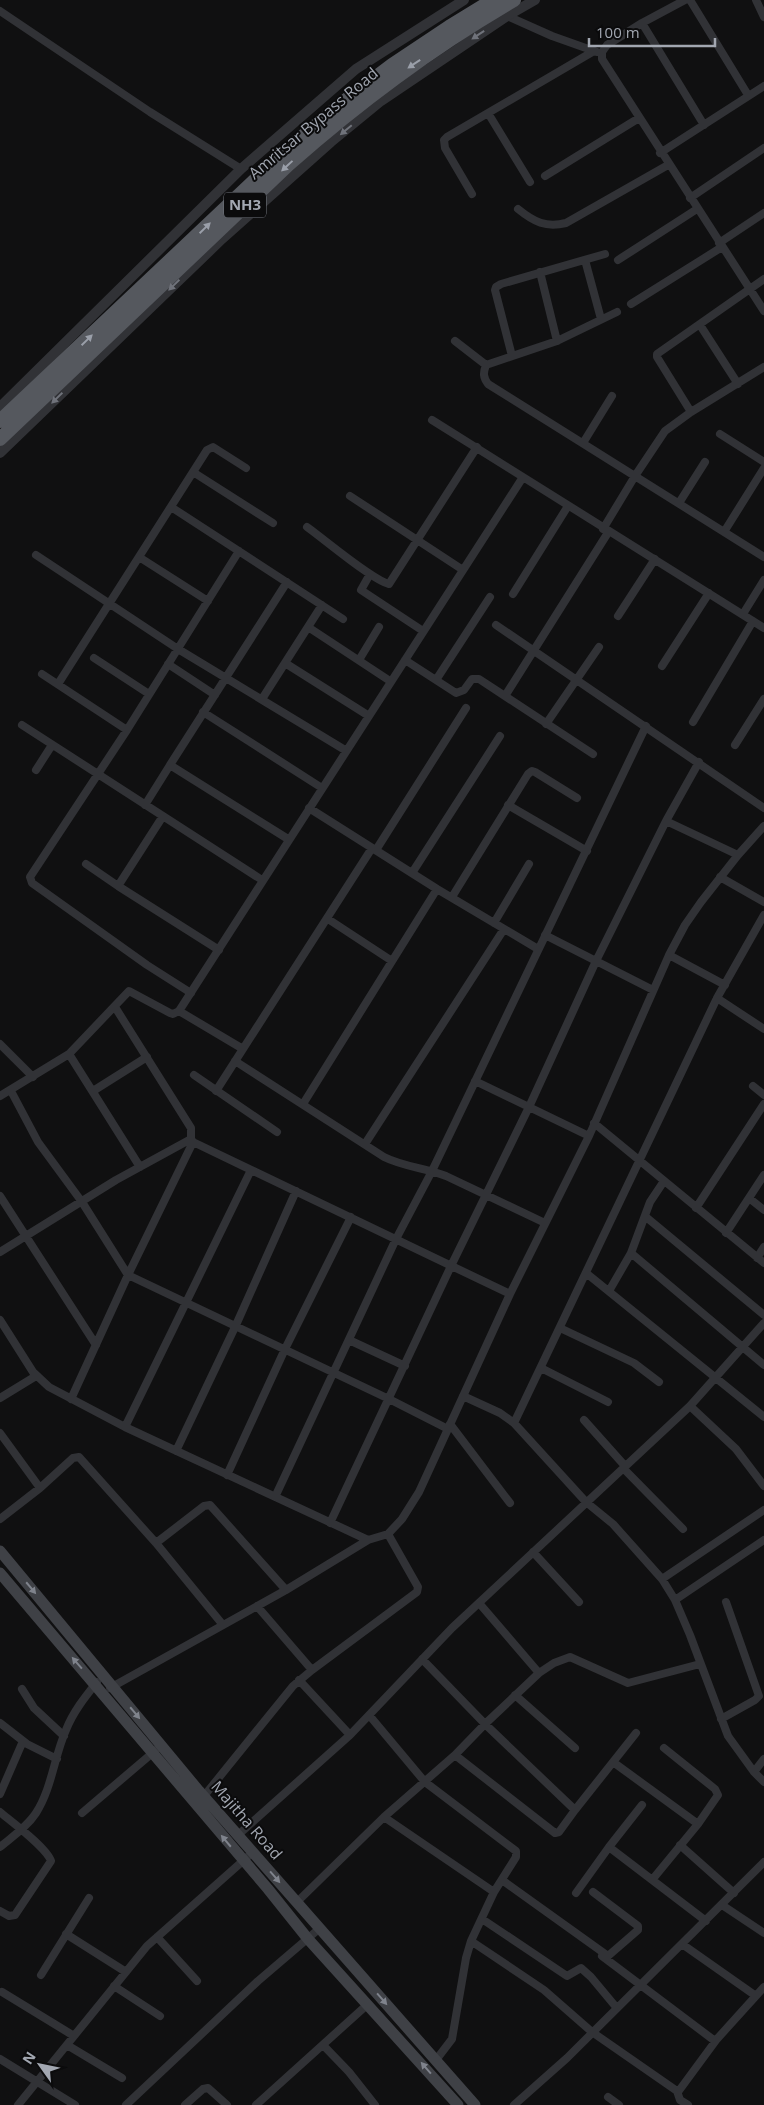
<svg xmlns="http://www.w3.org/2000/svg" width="764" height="2105" viewBox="0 0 764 2105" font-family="'Open Sans',sans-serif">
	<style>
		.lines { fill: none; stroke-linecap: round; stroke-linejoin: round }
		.minor { stroke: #313236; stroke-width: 8 }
		.tertiary { stroke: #313236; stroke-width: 10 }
		.secondary { stroke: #3f4146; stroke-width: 11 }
		.trunk { stroke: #55585e; stroke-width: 14 }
		.oneway { fill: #6f727a }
		.oneway2 { fill: #9a9fa9 }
		.oneway3 { fill: #7f838c }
		.labels { text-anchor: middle; stroke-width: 4; stroke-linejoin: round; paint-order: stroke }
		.shield { fill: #0b0b0c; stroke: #757880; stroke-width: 1 }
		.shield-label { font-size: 15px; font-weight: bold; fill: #a2a7b1 }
		.street-label { font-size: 16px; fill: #a2a7b1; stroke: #0b0b0c }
	</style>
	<rect width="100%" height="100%" fill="#101011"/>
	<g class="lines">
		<path class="minor" d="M685,0L642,23L607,45L602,52V59L764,311
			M690,0L748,95
			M756,0L764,17
			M0,11L150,112L241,169
			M507,16L552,36L597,52
			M642,23L704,125
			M488,113L530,182
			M660,153L764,86
			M545,176L639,118
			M472,194L445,148L444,140L447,137L594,51
			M690,198L764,148
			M518,209C534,222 546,228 566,223L668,165
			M719,243L764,213
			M585,260L601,319
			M618,260L697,209
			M540,272L557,341
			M631,304L722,247
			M617,312L557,341L486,365C483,373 483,377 488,384L764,557
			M700,325L738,384
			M455,341L486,365
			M512,356L495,290L496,287L501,284L605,254
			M691,412L657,357V354L764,279
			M432,420L764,628
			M720,434L764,462
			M583,443L612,396
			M193,472L273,523
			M350,496L463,570
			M679,503L705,462
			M171,507L343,619
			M307,527C324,539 372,580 389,584L477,447
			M603,529L635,476L665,431L691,412L764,367
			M724,532L764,468
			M36,555L178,649L345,750
			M139,557L208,601
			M370,574L361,590L423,631
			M287,582L170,765L288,839
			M513,594L568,506
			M743,614L764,580
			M618,616L655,559
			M496,625L764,808
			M308,627L390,681
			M94,658L149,694
			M359,660L379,627
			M405,660L456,693L464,690L472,679H479L593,754
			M285,663L369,716
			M168,664L215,695
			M662,666L709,593
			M42,674L127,730
			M436,680L490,597
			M58,684L207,450L213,447L246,468
			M505,696L609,531
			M262,699L322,605
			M203,712L322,788
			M693,722L753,621
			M546,724L599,647
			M22,725L262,880
			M735,745L764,699
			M36,770L52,745
			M145,805L170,765
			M508,805L587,851
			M309,808L437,889L538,949
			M163,816L118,886L219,950
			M666,821L699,762
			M376,850L466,708
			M86,864L118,886
			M412,873L500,736
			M720,877L764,902
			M452,897L528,774L532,771L535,772L577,798
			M328,919L392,961
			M494,923L529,864
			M545,935L653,990
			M669,955L725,985
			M191,993L147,965L32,883L30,877L127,730L239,551
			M717,998L764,1029
			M115,1007L191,1128V1139
			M179,1011L523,477
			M0,1044L33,1077
			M69,1054L140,1167
			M235,1061L384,1157C404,1167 426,1168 446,1176L545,1223
			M194,1075L277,1132
			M475,1081L589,1136
			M753,1086L764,1095
			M11,1091L38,1142L82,1202L128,1275L389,1399L448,1429
			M93,1091L147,1057
			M216,1091L372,848
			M0,1096L69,1054L129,991L170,1013L173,1014L179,1011L243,1049
			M303,1104L437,889
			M594,1123L764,1263
			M365,1144L504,929
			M0,1196L96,1345
			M749,1198L764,1210
			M696,1208L764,1104
			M646,1217L764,1315
			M726,1233L764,1175
			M0,1252L116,1180L191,1139L193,1142L510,1294
			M631,1253L764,1365
			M757,1258L764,1247
			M586,1273L764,1417
			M609,1291L631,1253L650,1202L664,1181
			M0,1320L33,1372L49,1387L125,1427L368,1540
			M560,1328L634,1363L659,1382
			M349,1340L405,1366
			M541,1368L608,1402
			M463,1396L500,1413L514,1423L586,1502L613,1524L662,1579L675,1600L690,1635L728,1736L754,1772L764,1782
			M0,1398L36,1376
			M71,1399L128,1275L193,1142
			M690,1406L736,1449L764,1486
			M584,1420L625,1466
			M514,1423L717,998L764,915
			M450,1424L510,1503
			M125,1427L251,1170
			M0,1433L40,1488
			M176,1451L236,1325L296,1191
			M623,1468L683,1529
			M227,1475L285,1349L351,1217
			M275,1497L396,1239L432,1171L646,726
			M0,1519L40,1488L73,1458L79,1457L156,1543L223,1625
			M330,1523L451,1266L529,1107L596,961L666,821L738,855
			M156,1543L204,1506L210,1505L286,1590
			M533,1552L579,1602
			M662,1579L764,1510
			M675,1600L764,1540
			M257,1606L312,1670L417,1592L418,1587L388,1534
			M422,1659L485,1724L575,1810L636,1733
			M539,1673L554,1663L570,1657L628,1683L700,1664
			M299,1680L350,1735
			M110,1688L286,1590L368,1540L388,1534L402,1519L419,1492L510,1294L589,1136L669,955L685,925L701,902L738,855L764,826
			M22,1689L34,1708L64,1736
			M515,1695L575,1748
			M369,1715L425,1782L516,1851V1857L494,1892L471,1941
			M721,1719L755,1700L759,1696L726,1602
			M0,1723L27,1744L57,1759
			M455,1755L555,1833L559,1832L575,1810
			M613,1762L698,1824
			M754,1772L764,1759
			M0,1794L23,1741
			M204,1796L293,1686L312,1670
			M0,1812C12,1822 47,1848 51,1861L15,1915L9,1916L0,1911
			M82,1813L156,1750
			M384,1817L494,1892
			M238,1835L350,1735L452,1628L690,1406L764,1323
			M680,1845L734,1893
			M0,1847C12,1837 27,1827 36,1813C52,1788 54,1757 66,1730C73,1712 85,1697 97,1682
			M609,1847L642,1805
			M502,1880L608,1956L638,1930V1926L593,1892
			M652,1880L698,1824L718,1795L715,1789L664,1748
			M576,1893L609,1847L706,1921
			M297,1902L384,1817L455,1755L485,1724L539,1673L479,1603
			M722,1905L764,1933
			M482,1919L567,1976L581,1968L591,1977L616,2007
			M66,1934L126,1972
			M157,1937L197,1981
			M682,1944L756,1996
			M602,1956L715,2041
			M41,1975L89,1898
			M114,1986L160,2016
			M2,1992L74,2036
			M67,2045L122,2078
			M323,2045L349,2072L375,2105
			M0,2059L75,2105
			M436,2060L452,2039L466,1958L471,1941L544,1990L592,2032L677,2091L680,2100L688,2105
			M678,2092L717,2039L764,1987
			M608,2097L619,2105
			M18,2105L147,1946L253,1852
			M126,2105L258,1981L320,1928
			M185,2105L203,2089L208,2088L227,2105
			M256,2105L368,2004
			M514,2105L567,2058L764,1862"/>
		<path class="tertiary" d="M0,407L241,169L356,69L464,0
			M0,453L222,239L331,142L381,101L507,16L535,0"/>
		<path class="secondary" d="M0,1551L199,1791L475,2105
			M0,1573L268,1889L308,1939L458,2105"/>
		<path class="trunk" d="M0,421L290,147L351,96L392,65L449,27L493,0
			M0,439L289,164C359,102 433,47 514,0"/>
	</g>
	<defs><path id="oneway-solid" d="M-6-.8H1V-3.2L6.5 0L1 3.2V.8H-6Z" transform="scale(1.25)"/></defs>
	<g class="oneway">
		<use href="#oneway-solid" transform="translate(478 35) rotate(146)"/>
		<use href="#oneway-solid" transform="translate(346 130) rotate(140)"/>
		<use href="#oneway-solid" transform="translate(174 285) rotate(136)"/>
		<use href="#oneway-solid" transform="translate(57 398) rotate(136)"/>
	</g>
	<g class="oneway2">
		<use href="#oneway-solid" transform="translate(414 64) rotate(146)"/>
		<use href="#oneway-solid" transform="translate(287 166) rotate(137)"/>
		<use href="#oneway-solid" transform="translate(205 228) rotate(-44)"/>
		<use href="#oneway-solid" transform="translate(87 340) rotate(-44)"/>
	</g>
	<g class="oneway3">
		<use href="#oneway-solid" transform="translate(31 1588) rotate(50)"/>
		<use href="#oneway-solid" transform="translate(77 1663) rotate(-131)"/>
		<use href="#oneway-solid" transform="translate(135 1713) rotate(50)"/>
		<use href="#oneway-solid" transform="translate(226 1841) rotate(-130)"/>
		<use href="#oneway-solid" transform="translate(275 1877) rotate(49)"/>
		<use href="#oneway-solid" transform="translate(382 1999) rotate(49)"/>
		<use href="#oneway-solid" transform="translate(426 2068) rotate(-131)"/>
	</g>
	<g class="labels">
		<rect class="shield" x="224" y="192.5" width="42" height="25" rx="4"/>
		<g class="shield-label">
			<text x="245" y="210">NH3</text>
		</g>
		<g class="street-label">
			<text transform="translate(313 123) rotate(-40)" y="6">Amritsar Bypass Road</text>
			<text transform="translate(247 1820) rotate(49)" y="6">Majitha Road</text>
		</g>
	</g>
	<g transform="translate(40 2065) rotate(303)" stroke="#0b0b0c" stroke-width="4" paint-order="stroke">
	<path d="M0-4L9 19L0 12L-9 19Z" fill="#a2a7b1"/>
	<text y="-8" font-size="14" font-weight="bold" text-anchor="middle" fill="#a2a7b1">N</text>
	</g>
	<path d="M589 38v8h126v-8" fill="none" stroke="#a2a7b1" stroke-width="2.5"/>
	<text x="596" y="38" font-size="15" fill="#a2a7b1" stroke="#0b0b0c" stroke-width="4" paint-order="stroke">100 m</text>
</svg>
